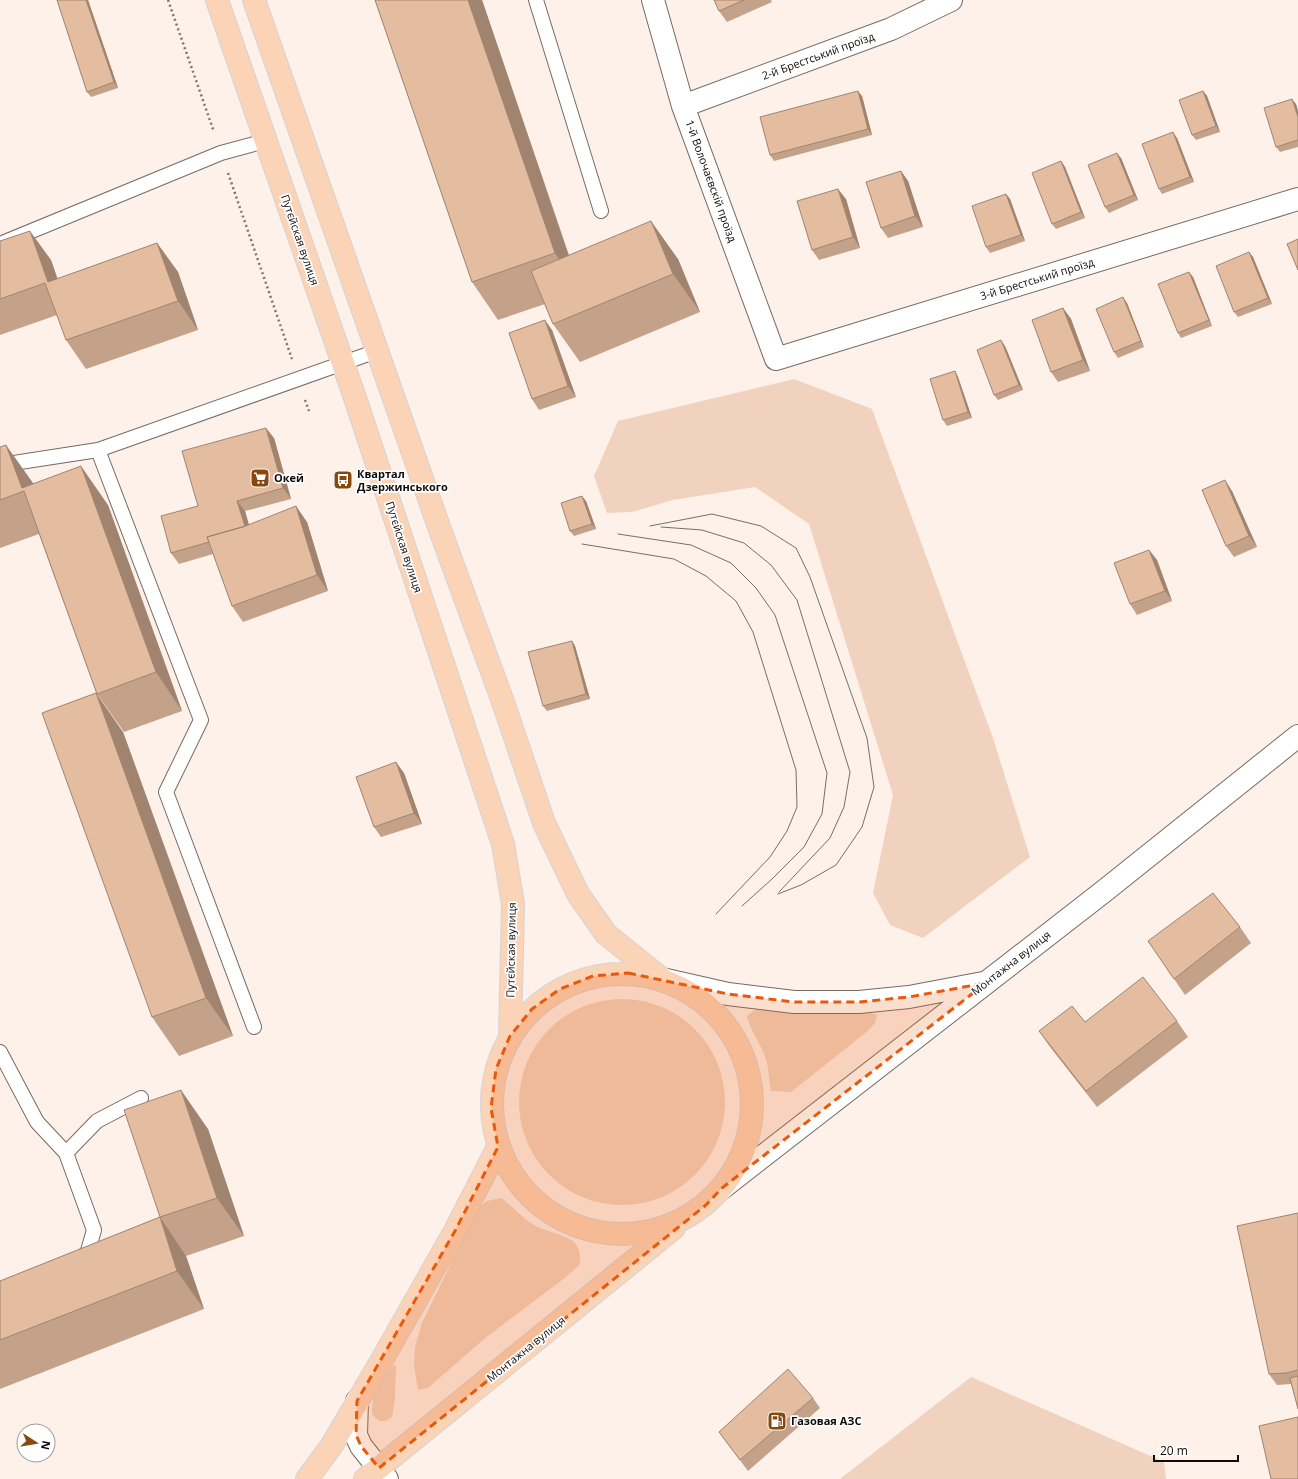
<svg xmlns="http://www.w3.org/2000/svg" width="1298" height="1479" viewBox="0 0 1298 1479" font-family="'Open Sans',sans-serif">
	<style>
		.green { fill: #f0d2be }
		.lines { fill: none; stroke-linecap: round; stroke-linejoin: round }
		.service-casing { stroke: #756b64; stroke-width: 16 }
		.minor-casing { stroke: #756b64; stroke-width: 24 }
		.tertiary-casing { stroke: #756b64; stroke-width: 24 }
		.primary-casing { stroke: #d4d3d3; stroke-width: 24 }
		.path { stroke: #7d7570; stroke-width: 2.5; stroke-dasharray: 2 3; stroke-linecap: butt }
		.service { stroke: #fff; stroke-width: 14 }
		.minor { stroke: #fff; stroke-width: 22 }
		.tertiary { stroke: #fff; stroke-width: 22 }
		.primary { stroke: #fbd4b8; stroke-width: 22 }
		.tram { stroke: #766f6a; stroke-width: 1 }
		.wall { fill: #c4a289 }
		.shaded-wall { fill: #a0846f }
		.building { fill: #e4bc9f; stroke: #a0846f }
		.marked { fill: #e8590c; fill-opacity: 0.2; stroke: #e8590c; stroke-width: 3; stroke-dasharray: 8 5; stroke-linejoin: round }
		.labels { text-anchor: middle; stroke-width: 3.5; stroke-linejoin: round; paint-order: stroke }
		.street-label { font-size: 11px; fill: #0f0b09; stroke: #fff }
		.poi-label { font-size: 11px; font-weight: bold; fill: #0f0b09; stroke: #fff; text-anchor: start }
	</style>
	<rect width="100%" height="100%" fill="#fdf1e9"/>
	<path class="green" d="M794,379L872,409L993,738L1030,857L923,938L890,925L873,893L893,795L809,524L755,487L673,500L632,512L607,513L594,476L618,421Z
		M519 1102a103 103 0 1 1 206 0a103 103 0 1 1-206 0Z
		M756,1009L809,1012L866,1011L877,1015L875,1023L869,1030L791,1092L771,1091C769,1082 769,1072 767,1063C763,1046 751,1033 747,1016Z
		M501,1198C514,1207 523,1220 538,1227C546,1231 567,1236 573,1241C580,1248 580,1255 580,1264L566,1277L484,1339L428,1388L418,1390L414,1365L415,1347L422,1323L478,1208L487,1201Z
		M394,1365L396,1366L395,1398L392,1417L386,1421H379L372,1414C371,1393 383,1381 394,1365Z
		M971,1377L1164,1462L1166,1479H840Z"/>
	<g class="lines">
		<defs>
			<path id="service" d="M536,0L601,211
				M0,244L221,153L265,141
				M98,450L201,720L166,792L254,1027
				M0,465L98,450L377,351
				M0,1052L37,1122L66,1153L94,1230L88,1251L79,1261
				M66,1153L97,1121L141,1098"/>
			<path id="minor" d="M653,0L683,106L776,359L1298,199
				M683,106L891,29L951,0
				M357,1401L356,1435L361,1446L387,1479"/>
			<path id="tertiary" d="M662,979L728,994L794,1002H859L909,997L983,983
				M722,1188L1103,892L1298,736"/>
			<path id="primary" d="M217,0L355,398L503,844L513,904L510,1036
				M254,0L439,527L503,702L544,823L578,894L606,934L662,979
				M492 1104a130 130 0 1 1 260 0a130 130 0 1 1-260 0Z
				M307,1479L332,1445L383,1358L455,1231L498,1147
				M365,1479L674,1228"/>
		</defs>
		<use href="#service" class="service-casing"/>
		<use href="#minor" class="minor-casing"/>
		<use href="#tertiary" class="tertiary-casing"/>
		<use href="#primary" class="primary-casing"/>
		<path class="path" d="M168,0L214,132
			M228,173L292,359
			M305,400L309,411"/>
		<use href="#service" class="service"/>
		<use href="#minor" class="minor"/>
		<use href="#tertiary" class="tertiary"/>
		<use href="#primary" class="primary"/>
		<path class="tram" d="M650,526L712,514L761,526L796,548L810,577L867,738L874,787L862,827L836,865L801,885L778,894
			M661,527L702,530L744,543L771,565L797,600L850,772L844,807L830,838L779,892
			M618,534L691,545L731,563L756,588L775,615L827,773L822,814L804,847L772,879L742,906
			M582,544L674,559L706,576L736,601L753,632L796,770L797,807L787,831L770,857L716,914"/>
	</g>
	<path class="wall" d="M57,0H88L118,88L91,97L87,92Z
		M375,0H482L569,255L678,259L700,312L580,362L553,324L545,304L498,320L472,282Z
		M714,0H771L772,2L727,22L719,11Z
		M1203,91L1207,96L1220,132L1196,140L1192,135Z
		M862,96L872,135L774,161L770,155Z
		M1296,104L1298,111V147L1280,152L1276,147Z
		M1177,138L1194,182L1162,194L1159,189Z
		M1121,158L1138,200L1109,213L1105,207Z
		M1061,161L1065,167L1085,218L1056,229L1052,224Z
		M901,171L908,181L923,227L888,238L881,228Z
		M1006,194L1010,199L1025,241L990,253L986,247Z
		M846,199L860,248L819,260L812,250Z
		M0,241L51,260L57,279L157,243L178,272L198,330L86,369L66,340L57,315L0,335Z
		M1249,252L1253,257L1272,304L1238,317L1234,312Z
		M1193,277L1212,326L1181,338L1178,333Z
		M1127,303L1144,347L1118,358L1114,352Z
		M1063,308L1071,319L1090,371L1058,382L1051,372Z
		M552,330L576,397L539,410L532,399Z
		M1005,346L1023,390L998,400L994,395Z
		M955,371L958,377L972,418L947,426L943,420Z
		M274,438L291,499L245,511L249,525L307,522L328,591L243,622L232,606L213,554L179,564L171,553L198,506Z
		M0,447L33,484L108,505L182,711L124,732L97,694L39,534L0,548Z
		M1232,491L1257,547L1234,557L1226,546Z
		M586,501L596,529L574,536L570,531Z
		M1149,550L1157,560L1172,601L1137,615L1130,604Z
		M572,641L575,646L590,699L547,711L543,706Z
		M123,732L233,1036L179,1056L152,1017Z
		M404,773L422,824L381,837L374,827Z
		M1240,927L1251,943L1185,995L1148,941Z
		M1177,1021L1188,1037L1097,1107L1050,1047L1039,1031L1085,1022Z
		M208,1129L244,1236L186,1256L204,1309L0,1389V1281L160,1217Z
		M1298,1213V1409L1291,1384L1277,1385L1269,1374Z
		M813,1398L820,1408L748,1471L719,1432Z"/>
	<path class="shaded-wall" d="M86,0H88L118,88L114,82Z
		M468,0H482L581,292L555,253Z
		M858,91L862,96L872,135L868,129Z
		M1203,91L1207,96L1220,132L1216,126Z
		M1292,99L1296,104L1298,111V117Z
		M1173,132L1177,138L1194,182L1190,177Z
		M1117,153L1121,158L1138,200L1134,195Z
		M1061,161L1065,167L1085,218L1081,212Z
		M901,171L908,181L923,227L915,216Z
		M838,189L846,199L860,248L853,237Z
		M1006,194L1010,199L1025,241L1021,235Z
		M651,221L678,259L700,312L673,274Z
		M30,231L51,260L69,311L48,282Z
		M157,243L178,272L198,330L178,301Z
		M1249,252L1253,257L1272,304L1268,298Z
		M1189,272L1193,277L1212,326L1209,320Z
		M1123,297L1127,303L1144,347L1141,341Z
		M1063,308L1071,319L1090,371L1083,360Z
		M545,320L552,330L576,397L568,386Z
		M1001,340L1005,346L1023,390L1019,385Z
		M955,371L958,377L972,418L968,412Z
		M266,428L274,438L291,499L283,488Z
		M6,445L33,483L49,526L22,488Z
		M81,466L108,505L182,711L156,672Z
		M1225,480L1232,491L1257,547L1249,536Z
		M582,496L586,501L596,529L592,524Z
		M237,501L245,511L254,543L246,532Z
		M296,506L307,522L328,591L317,575Z
		M1149,550L1157,560L1172,601L1165,591Z
		M572,641L575,646L590,699L586,694Z
		M96,693L123,732L233,1036L206,998Z
		M396,762L404,773L422,824L414,813Z
		M181,1090L208,1129L244,1236L217,1198Z
		M160,1217L186,1256L204,1309L177,1271Z"/>
	<path class="building" d="M57,0H86L114,82L87,92Z
		M375,0H468L555,253L472,282Z
		M714,0H744L719,11Z
		M858,91L868,129L770,155L760,117Z
		M1203,91L1216,126L1192,135L1179,100Z
		M1292,99L1298,117V140L1276,147L1264,108Z
		M1173,132L1190,177L1159,189L1142,144Z
		M1117,153L1134,195L1105,207L1088,165Z
		M1061,161L1081,212L1052,224L1032,173Z
		M901,171L915,216L881,228L866,182Z
		M838,189L853,237L812,250L797,201Z
		M1006,194L1021,235L986,247L972,206Z
		M651,221L673,274L553,324L531,271Z
		M30,231L48,282L157,243L178,301L66,340L45,283L0,299V241Z
		M1298,239V270L1287,244Z
		M1249,252L1268,298L1234,312L1216,266Z
		M1189,272L1209,320L1178,333L1158,284Z
		M1123,297L1141,341L1114,352L1096,309Z
		M1063,308L1083,360L1051,372L1032,320Z
		M545,320L568,386L532,399L509,333Z
		M1001,340L1019,385L994,395L977,350Z
		M955,371L968,412L943,420L930,379Z
		M266,428L283,488L237,501L245,526L207,537L209,542L171,553L161,516L198,506L182,451Z
		M6,445L22,488L81,466L156,672L97,694L24,491L0,500V447Z
		M1225,480L1249,536L1226,546L1202,490Z
		M582,496L592,524L570,531L561,503Z
		M296,506L317,575L232,606L207,537L243,527Z
		M1149,550L1165,591L1130,604L1114,563Z
		M572,641L586,694L543,706L528,652Z
		M96,693L206,998L152,1017L42,713Z
		M396,762L414,813L374,827L356,777Z
		M1213,893L1240,927L1174,979L1148,941Z
		M1143,977L1177,1021L1086,1091L1039,1031L1072,1006L1085,1022Z
		M181,1090L217,1198L160,1217L124,1110Z
		M1298,1213V1370L1286,1373L1269,1374L1237,1226Z
		M160,1217L177,1271L0,1340V1281Z
		M788,1369L813,1398L740,1460L719,1432Z
		M1298,1376V1409L1290,1378Z
		M1298,1417V1479H1271L1259,1426Z"/>
	<path class="marked" d="M628,973L728,994L794,1002H859L909,997L986,983L722,1188L706,1205L379,1468L361,1446L356,1435L357,1401L455,1231L498,1147L491,1108L496,1069L510,1036L532,1009L560,989L593,976Z"/>
	<defs>
		<symbol id="supermarket-square" viewBox="-11 -11 22 22"><rect x="-9" y="-9" width="18" height="18" rx="4" fill="#88490f" stroke="#fff"/><path d="M-6-5.5h2.5l.6 2H6L4.5 2H-2.5L-4.4-4H-6ZM-1.5 3.2a1.3 1.3 0 1 0 .1 0ZM3 3.2a1.3 1.3 0 1 0 .1 0Z" fill="#fff"/></symbol>
		<symbol id="bus-square" viewBox="-11 -11 22 22"><rect x="-9" y="-9" width="18" height="18" rx="4" fill="#88490f" stroke="#fff"/><path d="M-5-6H5V4H4V6H2V4H-2V6H-4V4H-5ZM-3.5-4V0h7V-4ZM-3.5 1.2v1.5H-2V1.2ZM2 1.2v1.5H3.5V1.2Z" fill="#fff"/></symbol>
		<symbol id="fuel-square" viewBox="-11 -11 22 22"><rect x="-9" y="-9" width="18" height="18" rx="4" fill="#88490f" stroke="#fff"/><path d="M-5.5-6h7V0h2V4h1.3V-2.5L3-4.5l.8-.8L6-3V5H2.5V1h-1V6h-7ZM-4.2-4.7v3.2H.2V-4.7Z" fill="#fff"/></symbol>
	</defs>
	<g fill-rule="evenodd">
		<use href="#supermarket-square" x="249" y="467" width="22" height="22"/>
		<use href="#bus-square" x="332" y="469" width="22" height="22"/>
		<use href="#fuel-square" x="766" y="1410" width="22" height="22"/>
	</g>
	<g class="labels">
		<g class="street-label">
			<text transform="translate(818 56) rotate(-20)" y="4">2-й Брестський проїзд</text>
			<text transform="translate(711 181) rotate(70)" y="4">1-й Волочаєвскій проїзд</text>
			<text transform="translate(300 240) rotate(71)" y="4">Путєйская вулиця</text>
			<text transform="translate(1037 279) rotate(-17)" y="4">3-й Брестський проїзд</text>
			<text transform="translate(404 547) rotate(72)" y="4">Путєйская вулиця</text>
			<text transform="translate(511 950) rotate(-89)" y="4">Путєйская вулиця</text>
			<text transform="translate(1011 963) rotate(-38)" y="4">Монтажна вулиця</text>
			<text transform="translate(526 1349) rotate(-39)" y="4">Монтажна вулиця</text>
		</g>
		<g class="poi-label">
			<text x="357" y="478">Квартал<tspan x="357" dy="13">Дзержинського</tspan></text>
			<text x="274" y="482">Окей</text>
			<text x="791" y="1425">Газовая АЗС</text>
		</g>
	</g>
	<g transform="translate(36 1443) rotate(102)"><circle r="19" fill="#ffffff" stroke="#9f9d9d"/>
	<path d="M0-3L7 15L0 10L-7 15Z" fill="#88490f"/>
	<text y="-6" font-size="11" font-weight="bold" text-anchor="middle" fill="#0f0b09">N</text>
	</g>
	<path d="M1154 1455v6h84v-6" fill="none" stroke="#0f0b09" stroke-width="2"/>
	<text x="1160" y="1455" font-size="12" fill="#0f0b09" stroke="#ffffff" stroke-width="3" paint-order="stroke">20 m</text>
</svg>
